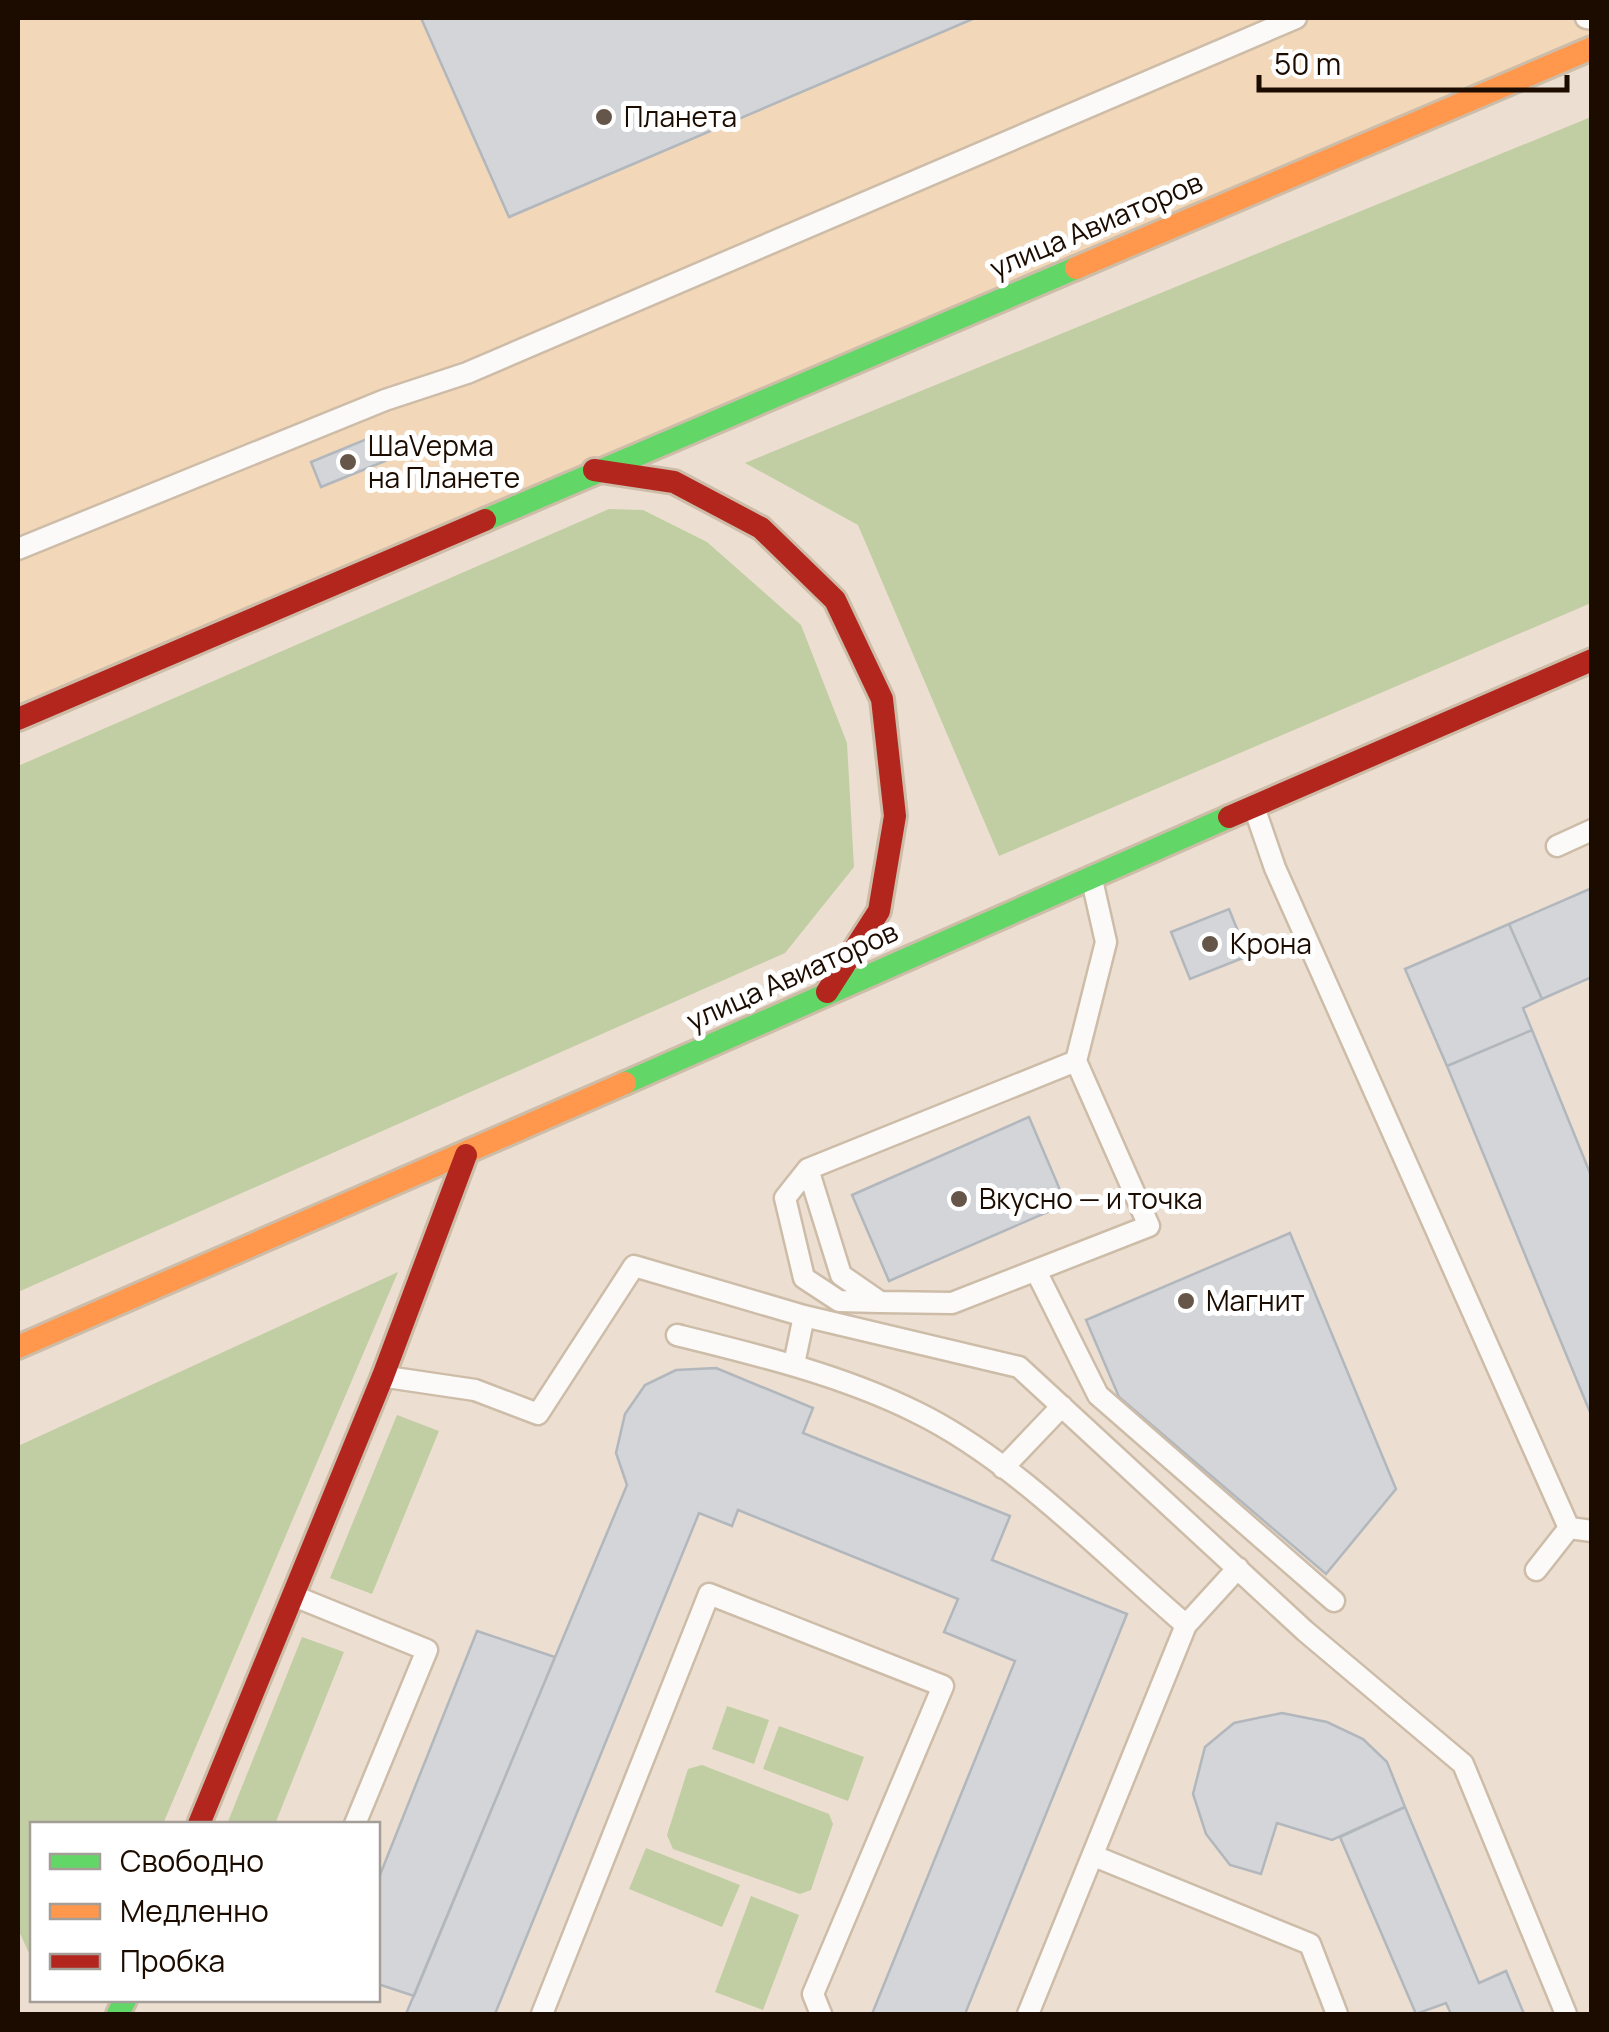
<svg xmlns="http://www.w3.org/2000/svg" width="1609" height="2032" viewBox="0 0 1609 2032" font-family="Manrope,sans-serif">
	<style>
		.built { fill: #f2d7b9 }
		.green { fill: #c1cda2 }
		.building { fill: #d3d5d8; stroke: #b1b7bc; stroke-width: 2.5 }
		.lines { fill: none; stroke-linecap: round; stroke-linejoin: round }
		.lane-casing { stroke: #cdbca8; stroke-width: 25 }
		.fast-casing { stroke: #cdbca8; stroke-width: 28 }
		.slow-casing { stroke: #cdbca8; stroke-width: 28 }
		.jam-casing { stroke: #cdbca8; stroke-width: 28 }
		.lane { stroke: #fcfaf8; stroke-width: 20 }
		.fast { stroke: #63d668; stroke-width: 22 }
		.slow { stroke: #ff974d; stroke-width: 22 }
		.jam { stroke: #b3261e; stroke-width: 22 }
		.poi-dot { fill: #655649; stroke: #fff; stroke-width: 4 }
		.labels { text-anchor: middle; stroke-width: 10; stroke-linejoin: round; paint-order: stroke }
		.poi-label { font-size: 28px; fill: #1c0c00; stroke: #fff; text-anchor: start }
		.street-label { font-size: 28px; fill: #1c0c00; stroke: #fff }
	</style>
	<rect width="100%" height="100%" fill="#ecdfd1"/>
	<path class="built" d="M18,18H1591V48L18,719Z"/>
	<path class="green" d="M1591,117V603L999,856L858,525L745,463Z
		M609,509L643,510L707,542L801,625L847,743L854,867L785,953L18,1292V766Z
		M398,1272L163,1824H32V1960L18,1929V1446Z
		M397,1415L439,1431L372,1594L330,1578Z
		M302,1637L344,1652L275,1824H227Z
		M727,1706L769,1720L754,1764L712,1749Z
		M779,1726L864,1757L848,1801L763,1769Z
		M702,1765L829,1814L833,1824L811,1890L800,1894L673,1849L667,1835L688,1769Z
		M646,1848L740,1885L722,1927L629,1889Z
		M751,1896L799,1915L763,2010L715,1992Z"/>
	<path class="building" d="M421,18H975L509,217Z
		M374,436L385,461L321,487L311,462Z
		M1592,888V977L1542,999L1509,924Z
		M1229,909L1248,956L1190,979L1171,932Z
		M1509,924L1542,999L1523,1008L1532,1030L1447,1066L1405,969Z
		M1532,1030L1592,1178V1417L1447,1066Z
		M1029,1117L1066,1204L889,1281L852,1195Z
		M1290,1233L1396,1489L1326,1574L1119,1397L1086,1320Z
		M716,1368L813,1408L803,1433L1010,1516L992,1560L1127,1614L965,2014H872L1015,1661L944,1632L958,1599L738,1510L732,1526L699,1513L495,2014H406L627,1485L616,1453L625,1414L645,1385L676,1370Z
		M477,1631L555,1657L414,1996L378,1984V1880Z
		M1282,1713L1327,1722L1363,1739L1387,1762L1405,1807L1332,1840L1277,1823L1261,1874L1230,1865L1206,1834L1193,1794L1205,1747L1234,1723Z
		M1405,1807L1479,1983L1506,1971L1524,2014H1451L1446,2003L1416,2014L1340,1837Z"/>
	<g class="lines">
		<defs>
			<path id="lane" d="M1586,18L1592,19
				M18,549L385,400L467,373L1296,18
				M1254,807L1275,868L1569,1528L1592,1531
				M1557,846L1592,830
				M1076,1061L1149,1226L952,1303L880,1302L841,1275L808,1169L1076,1061L1106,942L1092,880
				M808,1169L785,1198L804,1278L839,1301L880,1302
				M1037,1273L1098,1395L1334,1601
				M677,1335C758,1355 841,1375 916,1412C1013,1459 1103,1554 1186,1625
				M794,1364L804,1316
				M387,1377L475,1390L538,1414L634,1266L804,1316L1019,1367L1305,1631L1463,1764L1566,2014
				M1003,1468L1062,1406
				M1536,1570L1569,1528
				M294,1596L427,1650L355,1824
				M1094,1856L1310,1944L1337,2014
				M542,2014L709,1594L943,1686L813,1994L821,2014
				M1028,2014L1186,1625L1238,1568"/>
			<path id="fast" d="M485,520L1076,268
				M625,1083L1229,817
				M118,2014L125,2000"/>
			<path id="slow" d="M1076,268L1592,48
				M18,1347L625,1083"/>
			<path id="jam" d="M594,470L674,482L761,528L835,600L882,699L895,816L879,911L827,992
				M18,719L485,520
				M1229,817L1592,660
				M199,1824L383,1376L466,1155"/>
		</defs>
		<use href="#lane" class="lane-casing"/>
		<use href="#fast" class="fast-casing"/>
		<use href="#slow" class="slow-casing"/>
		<use href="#jam" class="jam-casing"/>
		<use href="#lane" class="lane"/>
		<use href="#fast" class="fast"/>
		<use href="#slow" class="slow"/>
		<use href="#jam" class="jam"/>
	</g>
	<g class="poi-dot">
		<circle cx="604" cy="117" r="10"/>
		<circle cx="348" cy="462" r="10"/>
		<circle cx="1210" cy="944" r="10"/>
		<circle cx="959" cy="1199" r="10"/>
		<circle cx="1186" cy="1301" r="10"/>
	</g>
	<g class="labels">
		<g class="poi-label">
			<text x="624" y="127">Планета</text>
			<text x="368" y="456">ШаVерма<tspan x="368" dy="32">на Планете</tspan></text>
			<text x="1230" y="954">Крона</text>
			<text x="979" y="1209">Вкусно — и точка</text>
			<text x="1206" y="1311">Магнит</text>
		</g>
		<g class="street-label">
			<text transform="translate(1096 225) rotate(-23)" y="10">улица Авиаторов</text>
			<text transform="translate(792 976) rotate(-24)" y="10">улица Авиаторов</text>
		</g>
	</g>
	<rect width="1609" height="2032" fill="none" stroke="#1c0c00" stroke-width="40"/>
	<rect x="30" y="1822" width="350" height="180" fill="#ffffff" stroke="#a49e99" stroke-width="2.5"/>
	<rect x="50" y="1854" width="50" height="15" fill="#63d668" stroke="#a49e99" stroke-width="2.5"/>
	<text x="120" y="1872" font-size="30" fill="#1c0c00">Свободно</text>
	<rect x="50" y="1904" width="50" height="15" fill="#ff974d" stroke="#a49e99" stroke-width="2.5"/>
	<text x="120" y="1922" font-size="30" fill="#1c0c00">Медленно</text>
	<rect x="50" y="1954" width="50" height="15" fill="#b3261e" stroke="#a49e99" stroke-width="2.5"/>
	<text x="120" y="1972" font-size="30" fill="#1c0c00">Пробка</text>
	<path d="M1259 75v15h308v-15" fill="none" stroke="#1c0c00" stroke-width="5"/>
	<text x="1274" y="75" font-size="30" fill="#1c0c00" stroke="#ffffff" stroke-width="8" paint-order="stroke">50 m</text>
</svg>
